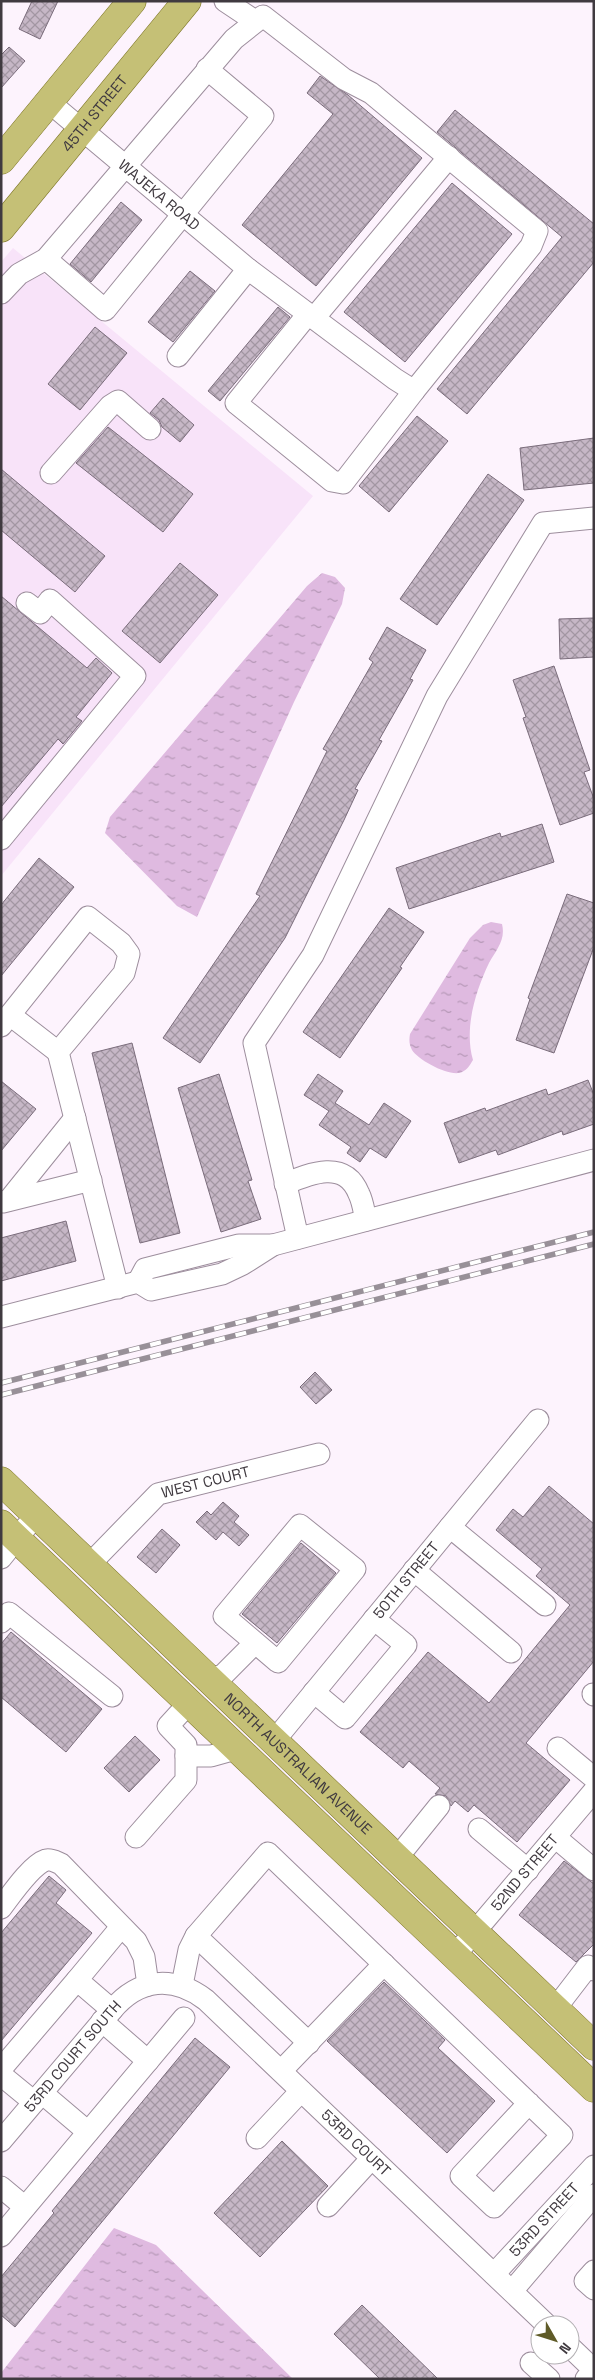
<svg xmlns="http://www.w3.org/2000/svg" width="595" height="2380" viewBox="0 0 595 2380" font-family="'Space Grotesk',sans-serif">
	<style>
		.built { fill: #f8e3f9 }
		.water { fill: url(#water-ripples) }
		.building { fill: url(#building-cross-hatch); stroke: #7a6c7b }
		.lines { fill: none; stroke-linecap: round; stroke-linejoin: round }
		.minor-casing { stroke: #9d8e9d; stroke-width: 23 }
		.major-casing { stroke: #7e7628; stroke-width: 29 }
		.minor { stroke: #fff; stroke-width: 21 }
		.major { stroke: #c5c076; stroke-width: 28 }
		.rail-casing { stroke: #989098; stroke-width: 5.5 }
		.rail { stroke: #fff; stroke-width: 4; stroke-dasharray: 11; stroke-linecap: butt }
		.labels { text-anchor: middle; stroke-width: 4.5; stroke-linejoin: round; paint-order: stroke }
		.street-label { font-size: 15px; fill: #403a40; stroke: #fff }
	</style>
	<defs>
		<pattern id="water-ripples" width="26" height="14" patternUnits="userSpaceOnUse" patternTransform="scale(1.25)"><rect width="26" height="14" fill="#dfbae0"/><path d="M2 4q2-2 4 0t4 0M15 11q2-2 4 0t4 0" fill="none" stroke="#b698b7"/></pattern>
		<pattern id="building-cross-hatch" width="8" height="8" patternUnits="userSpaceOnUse" patternTransform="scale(1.25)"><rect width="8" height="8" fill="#c6b7c6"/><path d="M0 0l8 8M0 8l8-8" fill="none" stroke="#a296a2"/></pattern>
	</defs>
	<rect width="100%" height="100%" fill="#fdf3fd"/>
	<path class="built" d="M13,248L313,496L1,876V262Z"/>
	<path class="water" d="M322,573L335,577L345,588L342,604L294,702L197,917L177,906L105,833L110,817L307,586Z
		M491,922L502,924C506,940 496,950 489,963C475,992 464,1029 473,1060C470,1065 467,1070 462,1072C451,1078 418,1060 412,1050C409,1044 409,1040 410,1034L470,938L483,925Z
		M114,2228L156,2245L293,2379H1V2373Z"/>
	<path class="building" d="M32,1H58L40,39L19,29Z
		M9,47L25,61L1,88V55Z
		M320,76L348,95L422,158L316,286L242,225L333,114L307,93Z
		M455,110L594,224V262L467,414L437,389L562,237L437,132Z
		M452,183L512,234L405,362L344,312Z
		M121,202L142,220L91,282L70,264Z
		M190,271L215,291L173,342L148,322Z
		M278,307L290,317L220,401L208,391Z
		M95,327L127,353L80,410L48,384Z
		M163,398L194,425L180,442L162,427L159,420L150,413Z
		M417,416L448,441L389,512L359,486Z
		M108,427L193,494L163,532L76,463Z
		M594,438V483L524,490L520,448Z
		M1,469L105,556L75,592L1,530Z
		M488,474L524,500L437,625L400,599Z
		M180,563L218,595L160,663L122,631Z
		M1,596L87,668L96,658L112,673L76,717L82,721L63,744L58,739L1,807Z
		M594,618V657L560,659L559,619Z
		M387,627L426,650L410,679L413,680L379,740L382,741L355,789L358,790L344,820L285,938L200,1063L163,1038L260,896L256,894L327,751L323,749L373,662L369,659Z
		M554,666L590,770L584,772L594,799V813L560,825L523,718L526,717L513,680Z
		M542,824L554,862L409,909L396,868L500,833L501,837Z
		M39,858L74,887L1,976V905Z
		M567,894L594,903V947L554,1053L516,1040L530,999L528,998Z
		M389,908L424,932L400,967L402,968L340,1058L303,1032Z
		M132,1043L180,1233L140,1243L92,1053Z
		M219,1074L252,1180L248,1181L261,1219L221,1232L178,1088Z
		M318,1074L343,1091L335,1103L369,1125L384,1103L411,1121L386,1158L370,1148L360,1162L347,1153L351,1147L319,1125L329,1111L304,1095Z
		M588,1080L594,1095V1124L563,1135L562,1131L498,1155L496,1150L459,1163L444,1123L485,1108L486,1111L546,1089L548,1095Z
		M1,1081L36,1109L1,1151Z
		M66,1221L76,1261L1,1281V1238Z
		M315,1372L332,1390L316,1404L300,1387Z
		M549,1486L594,1524V1661L526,1743L570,1780L517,1842L474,1805L468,1812L455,1801L451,1806L446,1796L435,1794L440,1788L409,1761L403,1768L360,1732L428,1652L489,1703L570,1605L536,1576L542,1569L496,1530L513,1509L523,1517Z
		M223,1502L239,1516L234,1522L249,1535L239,1546L223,1532L216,1540L196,1522L207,1511L211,1515Z
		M162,1529L180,1545L156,1573L137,1557Z
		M301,1543L336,1573L277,1643L242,1614Z
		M11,1632L102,1709L66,1752L1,1697V1644Z
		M135,1736L160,1760L129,1792L104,1768Z
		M564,1861L594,1884V1944L576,1962L519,1915Z
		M49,1876L66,1890L56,1903L92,1933L1,2041V1933Z
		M384,1982L445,2040L438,2048L495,2101L447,2153L327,2041Z
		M195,2038L230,2067L15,2327L1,2315V2277L54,2213L52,2211Z
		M282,2141L328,2186L260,2257L214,2213Z
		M362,2305L438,2379H380L334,2334Z"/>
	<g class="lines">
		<defs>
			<g id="minor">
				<path d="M225,1L255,21"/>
				<path d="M46,259L105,310L263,116L207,69"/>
				<path d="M1,293L19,274L46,259L234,39L263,16L344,79L371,93L537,231L531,246L414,391L395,379L248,269L49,102"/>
				<path d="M308,314L236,403L332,481L343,483L414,391"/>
				<path d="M314,318L449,157"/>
				<path d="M178,356L248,269"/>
				<path d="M51,473L110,406L118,401L150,429"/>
				<path d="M1,839L135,676L50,600L40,613L27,603"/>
				<path d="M10,1015L58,1052"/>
				<path d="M1,1026L88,917L121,943L129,954L124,973L58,1052L118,1288"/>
				<path d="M285,1184C311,1173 345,1159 359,1194C363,1202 364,1212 366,1220"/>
				<path d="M9,1200L75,1118"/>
				<path d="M3,1202L91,1180"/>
				<path d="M298,1238L254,1043L313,955L437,696L543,523L594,518"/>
				<path d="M138,1282L145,1269L239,1245H273"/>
				<path d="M1,1317L138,1282L151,1290L222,1274L243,1264L273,1245L594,1160"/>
				<path d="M300,1525L355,1569L278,1662L224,1616Z"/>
				<path d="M450,1527L545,1605"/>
				<path d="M1,1558L36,1515"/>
				<path id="s1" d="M89,1565L158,1494L319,1454"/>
				<path d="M414,1570L511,1652"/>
				<path d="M1,1622L9,1613L112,1696"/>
				<path d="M208,1680L223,1675L255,1643"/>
				<path d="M314,1692L345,1718L406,1645L374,1619"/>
				<path d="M593,1694L594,1695"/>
				<path id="s2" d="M274,1741L538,1420"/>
				<path d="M558,1748L594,1778"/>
				<path d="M186,1756H211L236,1749"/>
				<path d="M479,1829L528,1870"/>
				<path d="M136,1837L186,1780V1745L168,1726L189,1703"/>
				<path d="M555,1837L594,1870"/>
				<path d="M397,1858L439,1806"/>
				<path d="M1,1908C11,1895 31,1865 46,1860C52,1859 56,1862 61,1864L136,1941L144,1957L148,1985"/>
				<path d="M196,1936L309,2043"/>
				<path id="s3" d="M455,1955L594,1791"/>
				<path d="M77,1980L121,1927"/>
				<path d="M182,1985L189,1950L196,1936L268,1853L562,2135L494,2207L461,2176L529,2103"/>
				<path d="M555,2009L588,1966L594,1970"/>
				<path d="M102,2021L148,2061"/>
				<path d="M1,2069L77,1980L112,2010"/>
				<path d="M281,2071L384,1964"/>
				<path d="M1,2075L34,2102"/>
				<path d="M42,2093L88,2132"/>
				<path d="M257,2138L301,2091"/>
				<path id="s4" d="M1,2141L112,2010C139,1978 173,1975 206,2000L547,2325"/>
				<path d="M1,2187L25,2207"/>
				<path d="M328,2206L372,2158"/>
				<path d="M1,2236L184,2018"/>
				<path d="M594,2271L585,2281L594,2289"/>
				<path id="s5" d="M494,2274L594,2166"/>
				<path d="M512,2291L594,2195"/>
				<path d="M570,2347L594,2370L586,2379"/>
				<path d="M531,2363L549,2379"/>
			</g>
			<g id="major">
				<path d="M1,160L132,1"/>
				<path id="s6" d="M1,228L187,1"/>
				<path id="s7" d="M1,1481L594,2046"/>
				<path d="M1,1524L594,2088"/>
			</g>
		</defs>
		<use href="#minor" class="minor-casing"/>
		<use href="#major" class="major-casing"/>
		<use href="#minor" class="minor"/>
		<use href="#major" class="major"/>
		<defs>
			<path id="rail" d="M1,1383L594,1232
				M1,1395L594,1244"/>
		</defs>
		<use href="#rail" class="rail-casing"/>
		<use href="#rail" class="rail"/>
	</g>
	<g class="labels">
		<g class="street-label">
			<text dy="5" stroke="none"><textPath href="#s6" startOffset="148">45TH STREET</textPath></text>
			<text transform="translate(159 195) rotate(40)" y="5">WAJEKA ROAD</text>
			<text dy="5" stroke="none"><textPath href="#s1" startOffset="148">WEST COURT</textPath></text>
			<text dy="5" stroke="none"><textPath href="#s2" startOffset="208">50TH STREET</textPath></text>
			<text dy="5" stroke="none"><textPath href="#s7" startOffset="410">NORTH AUSTRALIAN AVENUE</textPath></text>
			<text dy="5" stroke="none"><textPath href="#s3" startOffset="108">52ND STREET</textPath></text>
			<text dy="5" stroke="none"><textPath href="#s4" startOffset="111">53RD COURT SOUTH</textPath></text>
			<text dy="5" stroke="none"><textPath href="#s4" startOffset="485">53RD COURT</textPath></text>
			<text dy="5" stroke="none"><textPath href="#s5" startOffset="74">53RD STREET</textPath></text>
		</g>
	</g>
	<rect width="595" height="2380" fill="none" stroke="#403a40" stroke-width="5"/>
	<g transform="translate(555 2340) rotate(129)"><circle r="24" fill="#ffffff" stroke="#b3b0b3"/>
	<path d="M0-4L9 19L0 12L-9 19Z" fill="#5f5b28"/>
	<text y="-8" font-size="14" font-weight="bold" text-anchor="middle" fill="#403a40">N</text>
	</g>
</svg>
